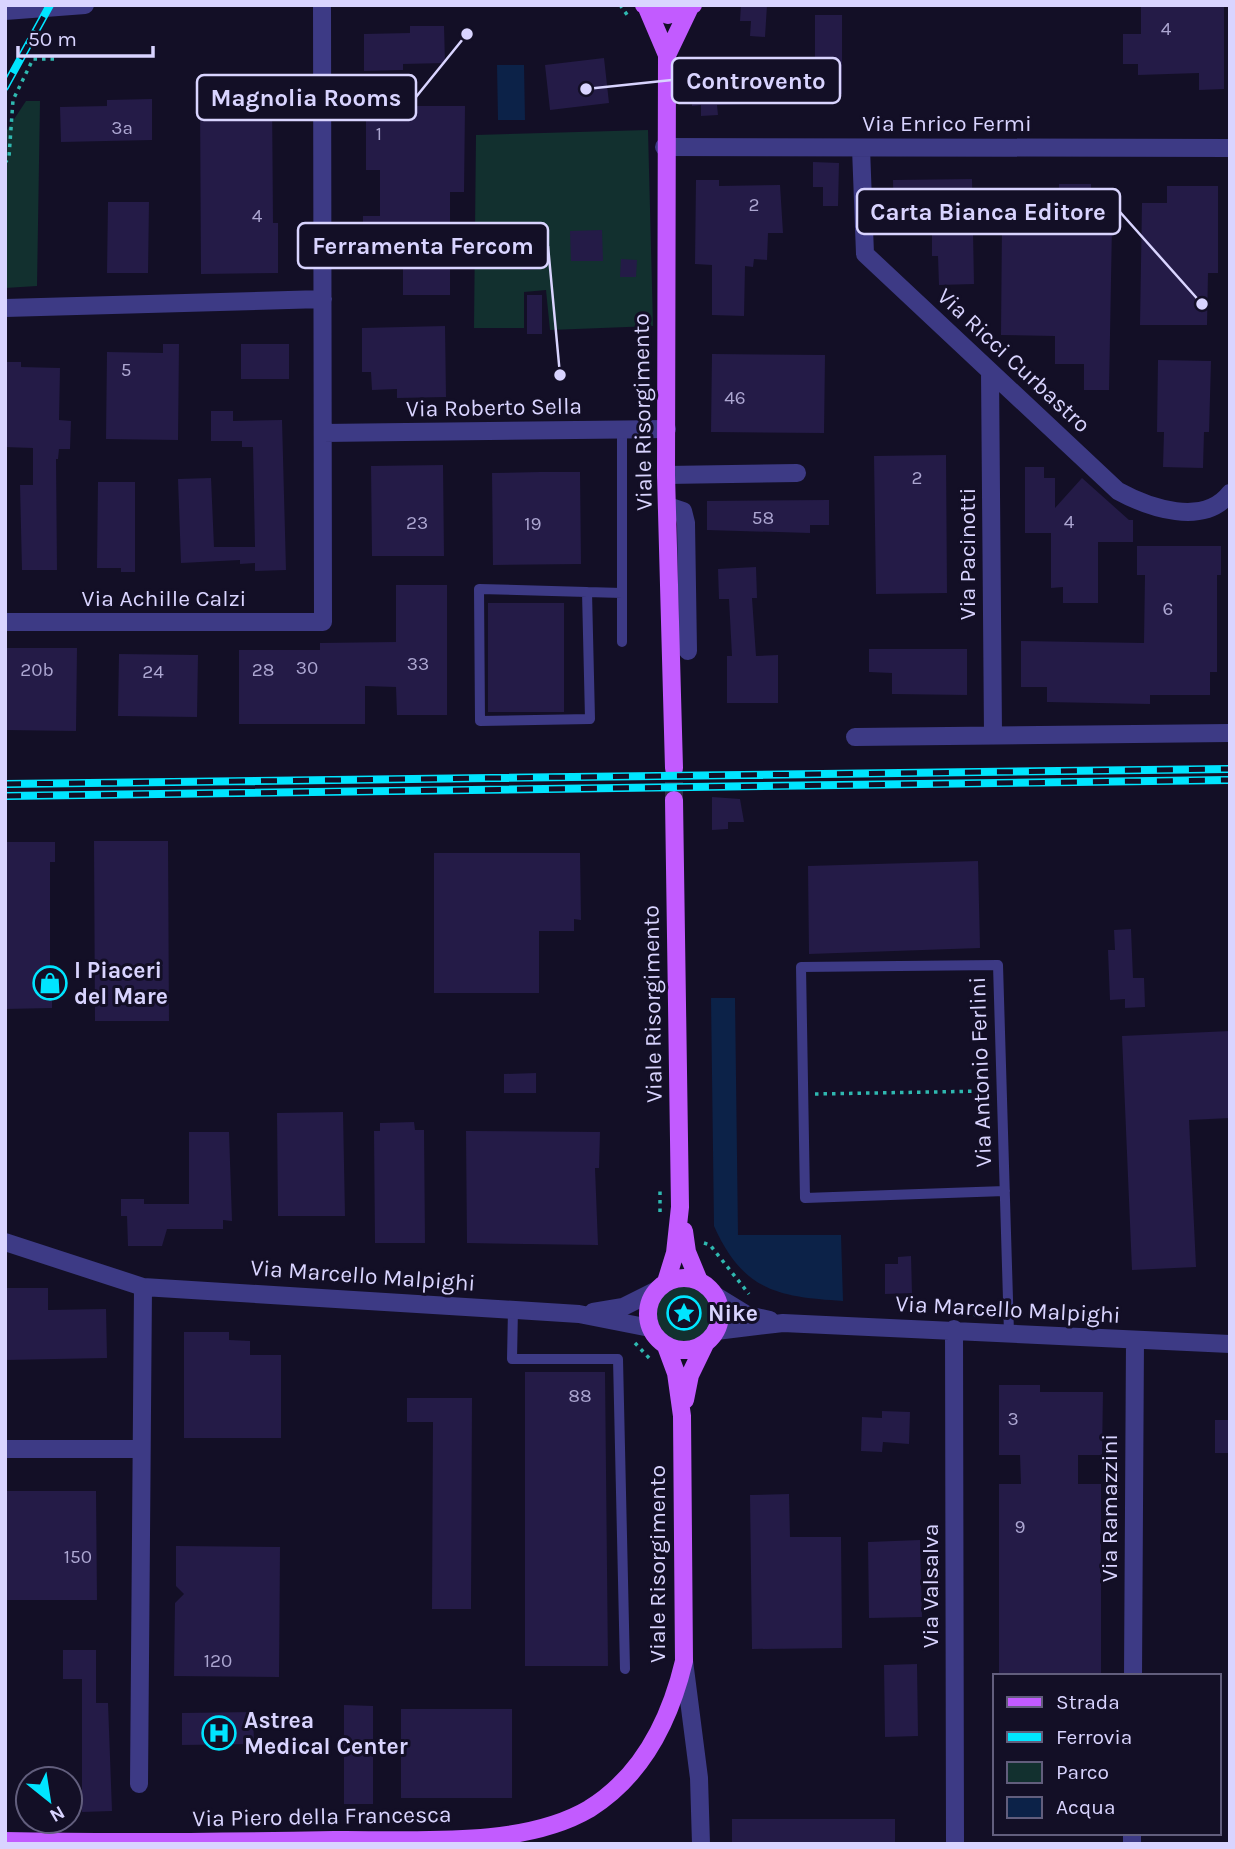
<svg xmlns="http://www.w3.org/2000/svg" width="1235" height="1849" viewBox="0 0 1235 1849" font-family="Karla,sans-serif">
	<style>
		.green { fill: #12302f }
		.water { fill: #0c2248 }
		.building { fill: #241b47 }
		.lines { fill: none; stroke-linecap: round; stroke-linejoin: round }
		.primary-tunnel { stroke: #312d47; stroke-width: 18; stroke-dasharray: 18 9; stroke-linecap: butt }
		.path { stroke: #2fb8b0; stroke-width: 3.5; stroke-dasharray: 3.5 5; stroke-linecap: butt }
		.service { stroke: #3d3a85; stroke-width: 10 }
		.minor { stroke: #3d3a85; stroke-width: 18 }
		.primary { stroke: #c25bff; stroke-width: 18 }
		.rail-casing { stroke: #00e5ff; stroke-width: 8 }
		.rail { stroke: #130f26; stroke-width: 5; stroke-dasharray: 16; stroke-linecap: butt }
		.labels { text-anchor: middle; stroke-width: 6; stroke-linejoin: round; paint-order: stroke }
		.number-label { font-size: 19px; fill: #aca6d1 }
		.street-label { font-size: 23px; fill: #d9d4ff; stroke: #130f26 }
		.poi-label { font-size: 23px; font-weight: bold; fill: #d9d4ff; stroke: #130f26; text-anchor: start }
		.leader { fill: none; stroke: #d9d4ff; stroke-width: 2.5 }
		.callout-dot { fill: #d9d4ff; stroke: #130f26; stroke-width: 2.5 }
		.callout { fill: #130f26; stroke: #d9d4ff; stroke-width: 2.5 }
		.callout-label { font-size: 24px; text-anchor: middle; font-weight: bold; fill: #d9d4ff }
	</style>
	<rect width="100%" height="100%" fill="#130f26"/>
	<path class="green" d="M26,101H40L37,286L5,288V133Z
		M648,130L653,326L550,330L546,290L524,292V328H474L476,135Z
		M655 1314a29 29 0 1 1 58 0a29 29 0 1 1-58 0Z"/>
	<path class="water" d="M497,65H524L525,120H498Z
		M711,998H735L738,1235H841L843,1301C778,1297 743,1291 714,1226Z"/>
	<path class="building" d="M741,5H767L765,37L750,36L751,21H740Z
		M1141,5H1224V89L1199,90V73L1138,75V64H1123V34H1141Z
		M815,15H842V94L815,95Z
		M410,26H444L445,63L403,64V70L364,71V34L410,33Z
		M604,58L609,103L550,110L545,65Z
		M746,70V104L717,105L718,115L701,116V105L692,106V83H707L706,73Z
		M272,96L273,223H278V273L201,274L200,97Z
		M152,99V140L61,142L60,107L107,106V100Z
		M366,106H465L464,192H450V295H403V260H363V216H380V170H366Z
		M813,162L839,163L838,206H823V187H813Z
		M972,179L974,284L939,285L938,256H932V234H894L893,180Z
		M696,180H719V186L780,185L783,233H768L767,260L754,259L753,267L745,266L744,316L712,315V265L695,264Z
		M1059,184H1091V224L1112,225L1109,390H1084V364H1055V336L1001,335L1002,223L1017,224L1018,192H1059Z
		M1167,186H1218V273H1208L1207,325H1140L1142,203H1167Z
		M108,202H149L148,273H107Z
		M541,227L542,269L522,270L521,256L487,258L485,230Z
		M602,230L603,261H571L570,231Z
		M621,259L637,260L636,277H620Z
		M527,295H542V334H527Z
		M445,326L446,397L397,398V389L372,390L371,372H362V328Z
		M163,344H179L178,440L106,439L107,352L163,353Z
		M241,344H289V379H241Z
		M712,354L825,355L824,433L711,432Z
		M1158,360L1211,361L1209,432H1204L1203,468L1163,467L1164,432H1157Z
		M5,362H21V367L60,368L59,420L71,421L70,449H59L58,459H56L57,570H22L20,485H33V448L5,447Z
		M211,411H233V421L282,420L286,570L255,571V563L240,564V560L181,563L178,479L211,478L214,547H255L253,447H242V441H211Z
		M946,455L947,593L876,594L874,456Z
		M443,465L444,556H372L371,466Z
		M1025,467H1044V478H1055V508L1082,478L1129,520H1133V542H1098V603H1063V587L1051,588V533H1025Z
		M541,472H580L581,564L493,565L492,473Z
		M98,482H135V572H121V568H97Z
		M829,500V525H810V533L707,530V501Z
		M1137,546H1221V575H1217V672H1210V695H1150V704L1047,702V687H1021V641L1144,643L1145,575H1137Z
		M756,567L757,598H752L756,656L778,655V703H727V656H732L729,599H719L718,569Z
		M396,585H447V715H397L396,687L365,686V724H239V650H320V643L396,642Z
		M488,603H564V712H488Z
		M5,648H77L76,731L5,730Z
		M869,649H967V695L892,694V673L869,672Z
		M119,654L198,655L197,717L118,716Z
		M712,797L740,799L744,822H728V829L712,830Z
		M94,841H168L169,1021H95Z
		M5,842H55V862H50V973H58V993H52V1008L5,1009Z
		M434,853H580L581,920L574,919V931H539V993H434Z
		M978,861L980,948L809,954L808,866Z
		M1131,929L1133,978H1144L1145,1007L1125,1008V999L1110,1000L1108,950H1115L1114,930Z
		M1230,1031V1118L1189,1120L1196,1267L1132,1270L1122,1036Z
		M536,1073V1093H504V1074Z
		M343,1112L345,1216H278L277,1113Z
		M414,1122L415,1130H424L425,1243H375L374,1131H380V1123Z
		M466,1131L600,1132L599,1168H595L598,1245L467,1243Z
		M189,1132H229L232,1221L223,1220V1229H167L162,1246H128L127,1216H121V1199H144V1204H189Z
		M911,1256L912,1293L885,1294V1264H898V1257Z
		M5,1288H48V1310L106,1309L107,1358L5,1360Z
		M184,1332H229V1340L250,1341V1355H281V1438H184Z
		M525,1372H605L608,1666H525Z
		M999,1385H1040V1392H1103L1102,1455H1078V1484H1101V1676H999V1484H1021L1020,1455H999Z
		M407,1398H472L471,1609H432L433,1422H407Z
		M882,1411L910,1412L909,1444L883,1442L882,1452L861,1451L862,1417L882,1418Z
		M1215,1420H1230V1453H1215Z
		M5,1491H96L97,1600H5Z
		M789,1494L790,1537H841L842,1648L752,1649L750,1495Z
		M920,1540L922,1617L869,1618L868,1542Z
		M176,1546L280,1547L279,1677L174,1676L175,1603L184,1594L176,1586Z
		M63,1650H96V1703H108L112,1811L82,1812V1679H63Z
		M917,1664L918,1736L885,1737L884,1665Z
		M344,1705L373,1706V1804H344Z
		M401,1709H512V1798H401Z
		M253,1712L254,1744L182,1745V1713Z
		M732,1819H895V1844H732Z"/>
	<g class="lines">
		<path class="primary-tunnel" d="M674,800V768"/>
		<path class="path" d="M620,5L628,16
			M5,163L9,157L13,100L33,59H58
			M815,1094L989,1091
			M660,1212V1188
			M704,1243L710,1245L749,1294
			M974,1316L981,1309H994
			M635,1343L651,1360"/>
		<path class="service" d="M622,430V642
			M587,592L590,719L480,721L479,589L622,593
			M1005,1191L805,1198L801,967L998,965L1009,1333
			M513,1309L512,1359H618L625,1669"/>
		<path class="minor" d="M5,11L85,5
			M664,147L1230,148
			M861,148L865,254L1118,491C1149,508 1204,527 1230,493
			M5,308L323,299
			M990,372L993,735
			M323,433L667,429
			M666,475L797,473
			M668,506L683,511L686,523L688,651
			M5,622H323L322,5
			M855,737L1230,733
			M5,1242L143,1287L579,1314L650,1328
			M716,1296L747,1315L770,1320
			M593,1312L623,1307L655,1291
			M954,1329L955,1844
			M716,1331L783,1323L1230,1344
			M5,1449H141
			M684,1661L699,1778L701,1844
			M1133,1676L1135,1340
			M139,1784L143,1287
			M1132,1844V1833"/>
		<path class="primary" d="M644,5L668,15L693,5
			M647,8L667,55L666,475L674,768
			M667,55L689,9
			M684,1231L687,1252L699,1281
			M648 1314a36 36 0 1 1 72 0a36 36 0 1 1-72 0Z
			M666,1282L675,1253L680,1207L674,800
			M685,1400L690,1375L705,1344
			M5,1841C115,1843 224,1842 334,1840C412,1839 521,1849 589,1809C642,1776 670,1720 684,1661L682,1416L676,1373L666,1346"/>
		<defs>
			<path id="rail" d="M5,87L50,5
				M5,784L1230,769
				M5,796L1230,780"/>
		</defs>
		<use href="#rail" class="rail-casing"/>
		<use href="#rail" class="rail"/>
	</g>
	<defs>
		<symbol id="shop-ring" viewBox="-11 -11 22 22"><circle r="9.5" fill="#130f26" stroke="#00e5ff" stroke-width="1.5"/><path d="M-5-2.5h2.3a2.7 3.5 0 0 1 5.4 0H5L5.5 6h-11ZM-1.5-2.5h3a1.5 2.3 0 0 0-3 0Z" fill="#00e5ff"/></symbol>
		<symbol id="sight-ring" viewBox="-11 -11 22 22"><circle r="9.5" fill="#130f26" stroke="#00e5ff" stroke-width="1.5"/><path d="M0-6L1.8-2.2L6-1.7L2.9 1.2L3.7 5.4L0 3.3L-3.7 5.4L-2.9 1.2L-6-1.7L-1.8-2.2Z" fill="#00e5ff"/></symbol>
		<symbol id="hospital-ring" viewBox="-11 -11 22 22"><circle r="9.5" fill="#130f26" stroke="#00e5ff" stroke-width="1.5"/><path d="M-5-5h3v3.5h4V-5h3V5h-3V1.5h-4V5h-3Z" fill="#00e5ff"/></symbol>
	</defs>
	<g fill-rule="evenodd">
		<use href="#shop-ring" x="31" y="964" width="38" height="38"/>
		<use href="#sight-ring" x="665" y="1294" width="38" height="38"/>
		<use href="#hospital-ring" x="200" y="1714" width="38" height="38"/>
	</g>
	<g class="labels">
		<g class="number-label">
			<text x="1166" y="35">4</text>
			<text x="122" y="134">3a</text>
			<text x="379" y="140">1</text>
			<text x="754" y="211">2</text>
			<text x="257" y="222">4</text>
			<text x="126" y="376">5</text>
			<text x="735" y="404">46</text>
			<text x="917" y="484">2</text>
			<text x="763" y="524">58</text>
			<text x="1069" y="528">4</text>
			<text x="417" y="529">23</text>
			<text x="533" y="530">19</text>
			<text x="1168" y="615">6</text>
			<text x="418" y="670">33</text>
			<text x="307" y="674">30</text>
			<text x="37" y="676">20b</text>
			<text x="263" y="676">28</text>
			<text x="153" y="678">24</text>
			<text x="580" y="1402">88</text>
			<text x="1013" y="1425">3</text>
			<text x="1020" y="1533">9</text>
			<text x="78" y="1563">150</text>
			<text x="218" y="1667">120</text>
		</g>
		<g class="street-label">
			<text x="947" y="131">Via Enrico Fermi</text>
			<text transform="translate(1014 360) rotate(43)" y="8">Via Ricci Curbastro</text>
			<text transform="translate(494 407) rotate(-1)" y="8">Via Roberto Sella</text>
			<text transform="translate(642 412) rotate(-91)" y="8">Viale Risorgimento</text>
			<text transform="translate(967 554) rotate(-90)" y="8">Via Pacinotti</text>
			<text x="164" y="606">Via Achille Calzi</text>
			<text transform="translate(652 1004) rotate(-91)" y="8">Viale Risorgimento</text>
			<text transform="translate(980 1072) rotate(-92)" y="8">Via Antonio Ferlini</text>
			<text transform="translate(363 1275) rotate(4)" y="8">Via Marcello Malpighi</text>
			<text transform="translate(1008 1309) rotate(3)" y="8">Via Marcello Malpighi</text>
			<text transform="translate(1109 1508) rotate(-90)" y="8">Via Ramazzini</text>
			<text transform="translate(657 1564) rotate(-90)" y="8">Viale Risorgimento</text>
			<text transform="translate(930 1586) rotate(-90)" y="8">Via Valsalva</text>
			<text transform="translate(322 1816) rotate(-1)" y="8">Via Piero della Francesca</text>
		</g>
		<g class="poi-label">
			<text x="74" y="978">I Piaceri<tspan x="74" dy="26">del Mare</tspan></text>
			<text x="708" y="1321">Nike</text>
			<text x="244" y="1728">Astrea<tspan x="244" dy="26">Medical Center</tspan></text>
		</g>
	</g>
	<path class="leader" d="M586 89L672 80M467 34L416 97M1202 304L1120 212M560 375L548 246"/>
	<g class="callout-dot">
		<circle cx="586" cy="89" r="7"/>
		<circle cx="467" cy="34" r="7"/>
		<circle cx="1202" cy="304" r="7"/>
		<circle cx="560" cy="375" r="7"/>
	</g>
	<g class="callout">
		<rect x="672" y="58" width="168" height="45" rx="7"/>
		<rect x="197" y="75" width="219" height="45" rx="7"/>
		<rect x="857" y="189" width="263" height="45" rx="7"/>
		<rect x="298" y="223" width="250" height="45" rx="7"/>
	</g>
	<g class="callout-label">
		<text x="756" y="89">Controvento</text>
		<text x="306" y="106">Magnolia Rooms</text>
		<text x="988" y="220">Carta Bianca Editore</text>
		<text x="423" y="254">Ferramenta Fercom</text>
	</g>
	<rect width="1235" height="1849" fill="none" stroke="#d9d4ff" stroke-width="14"/>
	<rect x="993" y="1674" width="228" height="161" fill="#130f26" stroke="#625e7d" stroke-width="2"/>
	<rect x="1007" y="1697" width="35" height="10" fill="#c25bff" stroke="#625e7d" stroke-width="2"/>
	<text x="1056" y="1709" font-size="21" fill="#d9d4ff">Strada</text>
	<rect x="1007" y="1732" width="35" height="10" fill="#00e5ff" stroke="#625e7d" stroke-width="2"/>
	<text x="1056" y="1744" font-size="21" fill="#d9d4ff">Ferrovia</text>
	<rect x="1007" y="1762" width="35" height="21" fill="#12302f" stroke="#625e7d" stroke-width="2"/>
	<text x="1056" y="1779" font-size="21" fill="#d9d4ff">Parco</text>
	<rect x="1007" y="1797" width="35" height="21" fill="#0c2248" stroke="#625e7d" stroke-width="2"/>
	<text x="1056" y="1814" font-size="21" fill="#d9d4ff">Acqua</text>
	<g transform="translate(49 1800) rotate(150)"><circle r="33" fill="#130f26" stroke="#625e7d" stroke-width="2"/>
	<path d="M0-5L12 26L0 18L-12 26Z" fill="#00e5ff"/>
	<text y="-10" font-size="19" font-weight="bold" text-anchor="middle" fill="#d9d4ff">N</text>
	</g>
	<path d="M18 46v10h135v-10" fill="none" stroke="#d9d4ff" stroke-width="3.5"/>
	<text x="28" y="46" font-size="21" fill="#d9d4ff" stroke="#130f26" stroke-width="5" paint-order="stroke">50 m</text>
</svg>
